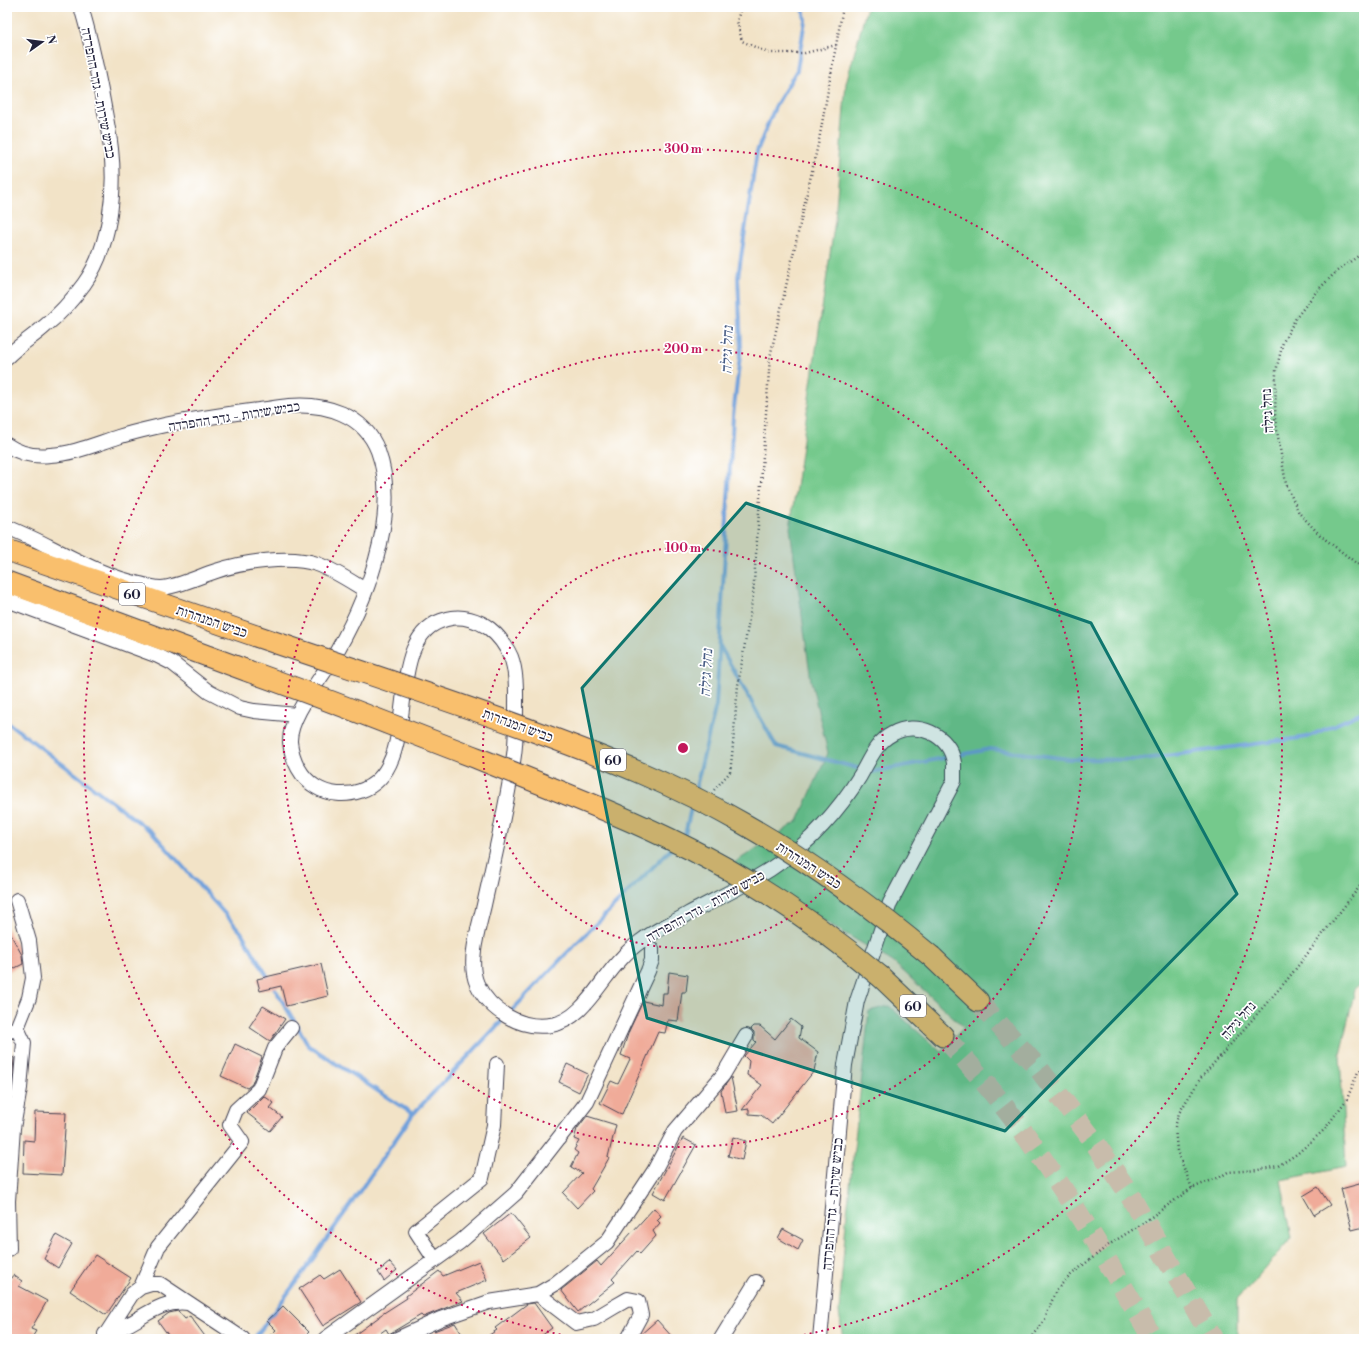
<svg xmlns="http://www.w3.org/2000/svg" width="1371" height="1346" viewBox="0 0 1371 1346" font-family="'Libre Bodoni','Frank Ruhl Libre',serif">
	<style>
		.green { fill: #75c98c; stroke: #4c7664 }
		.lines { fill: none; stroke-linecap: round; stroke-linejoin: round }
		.stream { stroke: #71a1db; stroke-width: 4 }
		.building { fill: #f0ab99 }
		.highway-tunnel { stroke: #c8bcab; stroke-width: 21; stroke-dasharray: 21 10; stroke-linecap: butt }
		.minor-casing { stroke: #413f50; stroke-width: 16 }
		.highway-casing { stroke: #413f50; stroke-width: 23 }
		.path { stroke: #413f50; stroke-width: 2.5; stroke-dasharray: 1 3; stroke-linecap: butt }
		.minor { stroke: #fff; stroke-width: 14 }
		.highway { stroke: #f9bf6d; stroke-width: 21 }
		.highway-bridge-casing { stroke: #413f50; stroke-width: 23; stroke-linecap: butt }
		.highway-bridge { stroke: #f9bf6d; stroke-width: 21 }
		.marked { fill: #0f766e; fill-opacity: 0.2; stroke: #0f766e; stroke-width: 3; stroke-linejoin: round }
		.ring { fill: none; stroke: #c2185b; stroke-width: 2; stroke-dasharray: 2 4 }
		.labels { text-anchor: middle; stroke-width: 3.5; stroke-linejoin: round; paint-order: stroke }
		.shield { fill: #fff; stroke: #646476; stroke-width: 1 }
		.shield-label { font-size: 13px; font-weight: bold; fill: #22223b }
		.street-label { font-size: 14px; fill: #22223b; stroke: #fff }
		.water-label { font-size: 15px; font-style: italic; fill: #465b83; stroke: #fff }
		.centre { fill: #c2185b; stroke: #fff; stroke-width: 2 }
		.ring-label { font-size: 12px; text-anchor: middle; font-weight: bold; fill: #c2185b; stroke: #fff; stroke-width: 3.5; stroke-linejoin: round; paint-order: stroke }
	</style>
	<rect width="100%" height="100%" fill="#fff"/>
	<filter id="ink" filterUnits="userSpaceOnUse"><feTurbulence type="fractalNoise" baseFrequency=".025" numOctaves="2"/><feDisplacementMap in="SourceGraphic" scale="8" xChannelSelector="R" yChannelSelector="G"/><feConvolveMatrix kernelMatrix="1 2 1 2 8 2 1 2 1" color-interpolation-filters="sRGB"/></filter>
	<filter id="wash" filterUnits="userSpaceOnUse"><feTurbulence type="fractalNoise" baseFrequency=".012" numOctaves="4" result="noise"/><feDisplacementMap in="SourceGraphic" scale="16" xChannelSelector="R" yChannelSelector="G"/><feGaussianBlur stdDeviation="0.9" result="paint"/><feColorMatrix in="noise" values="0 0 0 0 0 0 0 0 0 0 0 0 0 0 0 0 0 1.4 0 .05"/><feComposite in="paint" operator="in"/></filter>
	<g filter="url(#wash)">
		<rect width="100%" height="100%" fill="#f2e3c7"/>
		<path class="green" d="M867,7H1364V982L1355,989L1340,1055L1346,1167L1281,1180L1292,1238L1237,1300V1339H843L839,1312L846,1222L869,1011L889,1006L941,1052L964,1027L893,962L731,865L798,821L828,753L811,681L790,528L835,220L846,83Z"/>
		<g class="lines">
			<path class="stream" d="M720,646L776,746L872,772L990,749L1069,759L1136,760L1307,737L1364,712
				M7,722L153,833L241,932L309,1046L413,1114
				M695,791L716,705L733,416L741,347L738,277L757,151L775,107L797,70L805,20L803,7
				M681,839L685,835L692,804
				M254,1339L310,1263L413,1114L561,959L672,848"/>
		</g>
		<g id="blocks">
			<path class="building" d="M7,928L22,955L23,964L7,972Z
				M321,964L328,996L286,1006L281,986L260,991L257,979Z
				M669,972L688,975L686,992H682L678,1021L668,1020L665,1033L658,1032L622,1114L619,1113L600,1103L611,1081L618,1084L630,1059L621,1055L629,1031L643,1001L662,1005L663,993H667Z
				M263,1006L285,1019L270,1041L249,1027Z
				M791,1019L801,1027L799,1038L818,1052L814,1071L772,1124L761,1115L749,1114V1109L742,1110L762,1085L747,1075L749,1061L744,1056L756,1042L754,1040V1032L751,1029L754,1026H760L775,1039Z
				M235,1044L262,1057L252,1084L247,1088L221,1076Z
				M7,1054L14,1058L12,1085L8,1095Z
				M567,1064L588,1074L579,1092L559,1082Z
				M731,1077L738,1111L725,1113L721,1091Z
				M264,1096L274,1103L270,1108L282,1117L270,1131L247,1113Z
				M35,1112L66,1113L62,1175L23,1173L24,1140L34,1141Z
				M587,1116L616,1125L608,1157L609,1158L591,1189L593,1191L577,1208L563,1193L582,1173L571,1167L578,1153L574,1150L579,1141L574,1139L577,1129Z
				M733,1137L746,1141L742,1160L728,1156Z
				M683,1138L696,1145L665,1200L653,1193Z
				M1363,1183L1364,1189V1227L1352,1230L1341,1189Z
				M1318,1187L1330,1205L1314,1215L1303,1196Z
				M654,1208L661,1216L657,1220L660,1223L653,1231L656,1236L640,1254L637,1251L612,1279L615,1282L578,1312L561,1290L597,1261L601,1266Z
				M511,1213L531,1238L504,1259L484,1234Z
				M783,1229L803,1240L798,1250L778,1238Z
				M56,1235L72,1244L58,1268L44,1259Z
				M95,1255L131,1278L106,1315L70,1291Z
				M479,1261L487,1280L456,1293L463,1301L423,1317L421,1315L389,1334L386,1329L372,1339H349L379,1317V1316L407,1298L406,1296L439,1271L443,1276Z
				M390,1262L397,1270L384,1281L378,1272Z
				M340,1269L361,1302L323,1326L299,1289L320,1275L324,1279Z
				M13,1275L22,1281L19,1286L47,1301L31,1329L36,1331L31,1339H7V1280L9,1281Z
				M534,1303L552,1328L537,1339H483L497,1330L495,1328L527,1304Z
				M283,1306L309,1332L302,1339H266L276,1330L267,1321Z
				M178,1311L185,1319L190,1316L207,1339H171L158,1321L169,1313Z
				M657,1320L674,1339H638L640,1335Z
				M455,1323L465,1339H441L434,1331Z"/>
		</g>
	</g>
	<g filter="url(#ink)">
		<use href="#blocks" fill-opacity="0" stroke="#413f50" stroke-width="1"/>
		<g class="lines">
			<path class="highway-tunnel" d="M978,1001L1039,1069L1093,1140L1128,1192L1213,1339
				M943,1036C1030,1126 1091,1232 1153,1339"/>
			<defs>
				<path id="minor" d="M7,357C19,345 33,337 45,326C60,314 73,299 84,284C110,248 116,192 111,149C109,131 105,113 102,96C96,65 90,36 81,7
					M7,445C20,454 34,457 50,455C73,454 96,444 118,437C130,433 143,430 156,427C200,417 244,412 289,406C325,403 364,414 378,451C402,516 364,607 330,663C317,684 289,718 290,742C292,760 301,778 316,787C329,795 346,796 360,791C428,768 377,635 447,619C462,615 478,620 490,629C499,636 506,646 511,657C517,673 516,693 516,710C516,725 516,741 514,755C507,806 495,855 484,905C479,927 467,962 477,984C490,1011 521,1030 551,1025C583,1020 600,980 621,959C627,952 634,946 641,941C655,930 673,923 688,914C735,889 786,867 822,826C836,811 849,794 860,776C869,761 876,742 892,734C916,720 950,734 954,763C954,764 954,780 954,781L890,903L857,1001L845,1065L820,1339
					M7,527C21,533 35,539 48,546C78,561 107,577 140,584C147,586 154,588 161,588C177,587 200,576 216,571C243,562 290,555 317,564C334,570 350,581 365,590
					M7,600L158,656L172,663L209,692L240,708L254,711L297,715
					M7,1032L17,1028L29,998L33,978L29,941L17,900
					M9,1249L8,1201L13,1128L20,1088L24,1043L17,1028
					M435,1260L416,1231L482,1178L494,1125L497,1064
					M141,1287L158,1247L242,1142L230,1125L236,1110L259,1089L275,1048L291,1028
					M538,1294L576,1323L594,1319L614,1307L628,1299L638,1301L641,1315L628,1339
					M105,1334C113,1330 121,1328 129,1324C149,1313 164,1300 188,1303
					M106,1334L132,1294L141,1287L151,1284H160L243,1339
					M325,1339L460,1242L516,1193L587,1102L648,971L652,960V949
					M397,1339L440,1319L489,1302L538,1294L555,1284L607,1242L654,1171L675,1131L723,1075L746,1036
					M721,1339L756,1282"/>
				<path id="highway" d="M7,550L256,636
					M7,582L248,671
					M932,957L978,1001
					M881,977L943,1036"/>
			</defs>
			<use href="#minor" class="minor-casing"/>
			<use href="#highway" class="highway-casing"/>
			<path class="path" d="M741,7L737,21L742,41L768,53H805L836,45
				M1364,252L1337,271L1316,292L1296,318L1283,342L1276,371L1275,419L1286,484L1299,513L1321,536L1364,569
				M714,790L730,772L732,756L738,685L753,596L770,357L819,140L843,7
				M1192,1188L1177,1151L1175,1127L1179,1113L1200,1079L1287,980L1364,881
				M1031,1339L1045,1319L1056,1290L1072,1274L1110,1244L1140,1225L1192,1188L1220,1177L1228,1172L1258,1170L1278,1166L1297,1154L1324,1130L1347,1099L1358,1072L1364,1068"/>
			<use href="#minor" class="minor"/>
			<use href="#highway" class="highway"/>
			<defs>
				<path id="highway-bridge" d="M256,636C350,668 444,698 536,732C607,758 678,786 744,824C811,862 873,908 932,957
					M248,671C325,698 401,729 477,758C548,787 621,814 690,849C759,884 822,927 881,977"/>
			</defs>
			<use href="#highway-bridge" class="highway-bridge-casing"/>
			<use href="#highway-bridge" class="highway-bridge"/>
		</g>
	</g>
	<path class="marked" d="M746,503L1091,623L1237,894L1005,1131L647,1018L582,688Z"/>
	<g class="ring">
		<circle cx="683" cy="748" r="200"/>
		<circle cx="683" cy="748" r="399"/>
		<path d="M584 1339A599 599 0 1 1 782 1339"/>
	</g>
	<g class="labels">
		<g class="shield">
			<rect x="119" y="583" width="26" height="22" rx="3"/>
			<rect x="600" y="749" width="26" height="22" rx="3"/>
			<rect x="900" y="995" width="26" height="22" rx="3"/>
		</g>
		<g class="shield-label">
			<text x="132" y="599">60</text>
			<text x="613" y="765">60</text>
			<text x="913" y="1011">60</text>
		</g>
		<g class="street-label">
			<text transform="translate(99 93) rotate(79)" y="5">כביש שירות - גדר ההפרדה</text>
			<text transform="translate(1267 411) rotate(-93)" y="5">נחל גילה</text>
			<text transform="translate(234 416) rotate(-9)" y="5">כביש שירות - גדר ההפרדה</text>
			<text transform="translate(212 621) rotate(19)" y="5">כביש המנהרות</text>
			<text transform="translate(518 725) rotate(20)" y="5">כביש המנהרות</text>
			<text transform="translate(809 865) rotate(33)" y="5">כביש המנהרות</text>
			<text transform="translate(705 906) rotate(-29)" y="5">כביש שירות - גדר ההפרדה</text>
			<text transform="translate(1238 1020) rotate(-49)" y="5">נחל גילה</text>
			<text transform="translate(832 1204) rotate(-85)" y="5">כביש שירות - גדר ההפרדה</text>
		</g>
		<g class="water-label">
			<text transform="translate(727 350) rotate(-88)" y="5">נחל גילה</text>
			<text transform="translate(706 673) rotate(-87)" y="5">נחל גילה</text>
		</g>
	</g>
	<circle cx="683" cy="748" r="6" class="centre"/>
	<g class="ring-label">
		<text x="683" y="153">300 m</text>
		<text x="683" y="353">200 m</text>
		<text x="683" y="552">100 m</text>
	</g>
	<rect width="1371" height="1346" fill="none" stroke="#fff" stroke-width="24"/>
	<g transform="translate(42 42) rotate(76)" stroke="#ffffff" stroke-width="3" paint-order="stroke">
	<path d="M0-3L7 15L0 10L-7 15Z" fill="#22223b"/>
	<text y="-6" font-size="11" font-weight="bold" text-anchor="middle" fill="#22223b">N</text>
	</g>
</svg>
